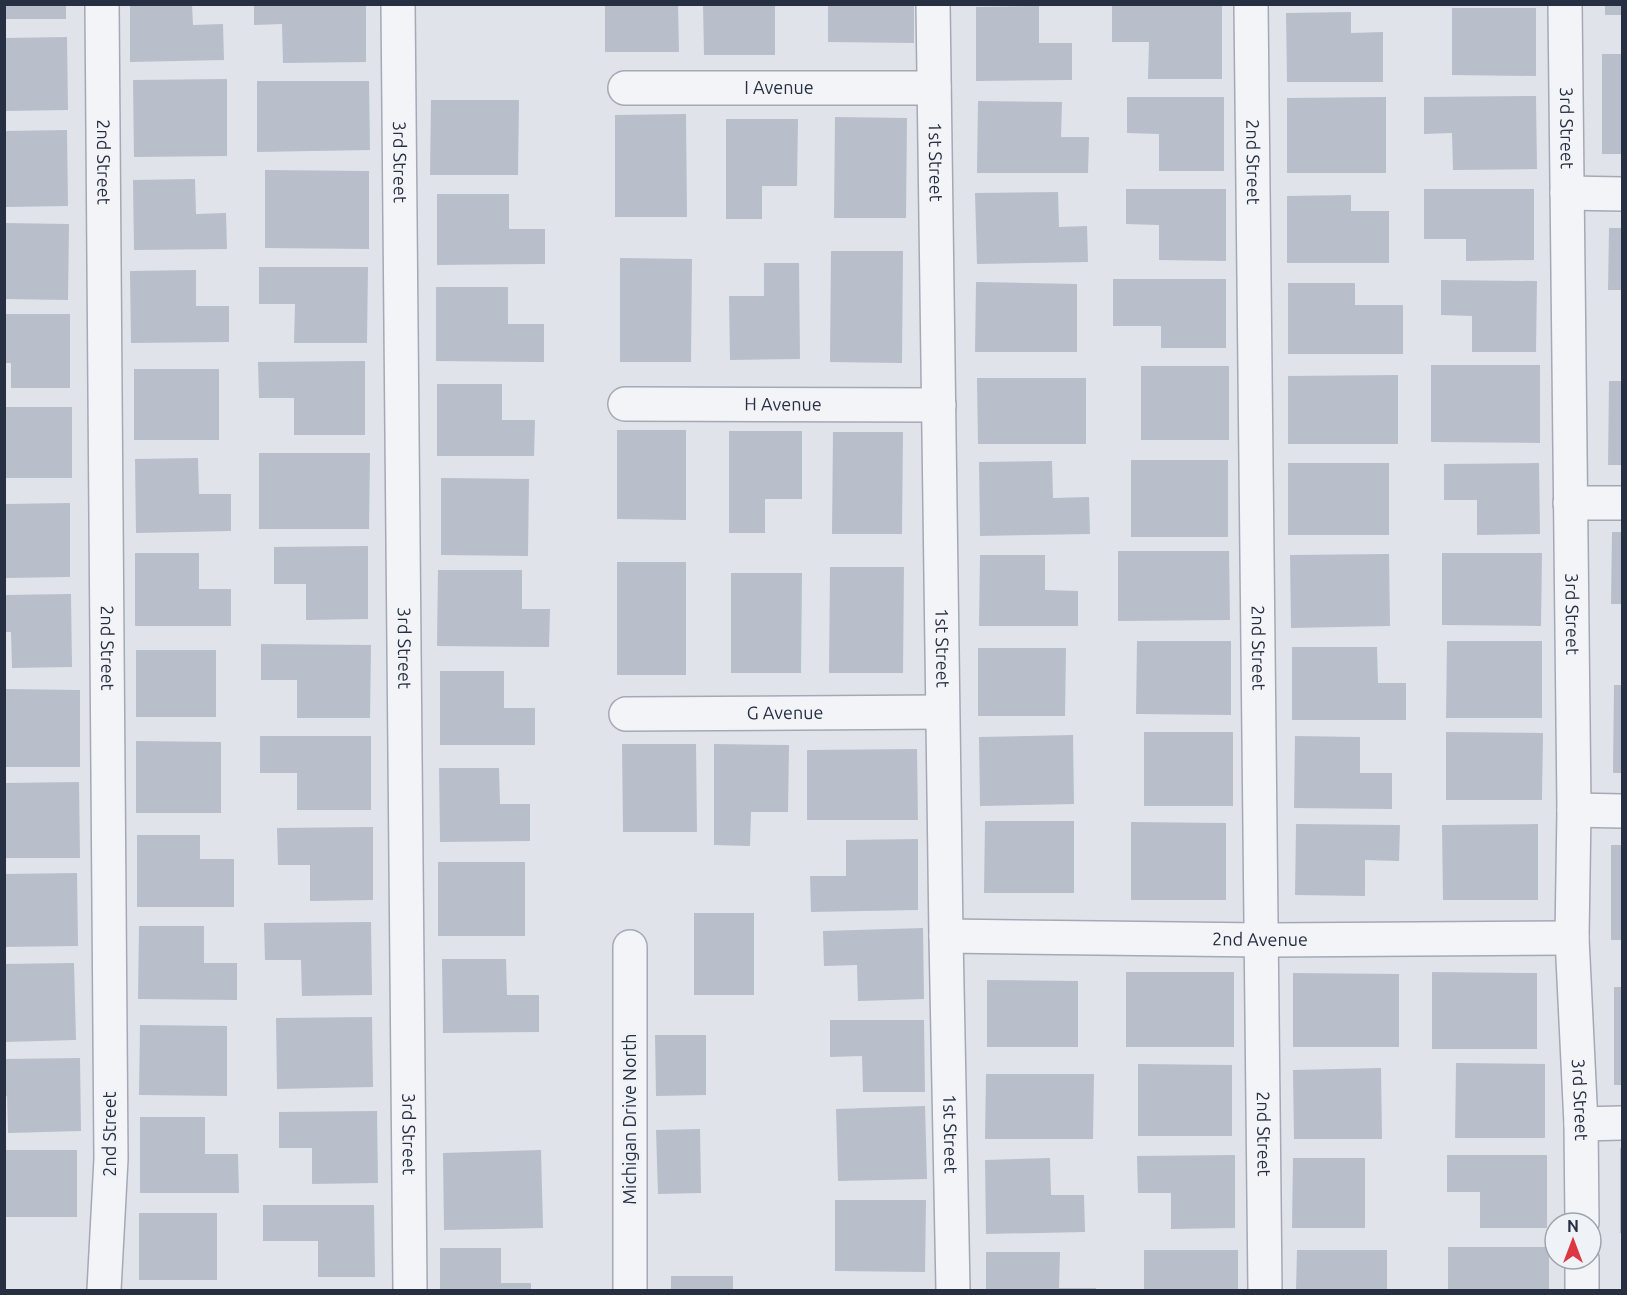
<svg xmlns="http://www.w3.org/2000/svg" width="1627" height="1295" viewBox="0 0 1627 1295" font-family="Ubuntu,sans-serif">
	<style>
		.building { fill: #b9becb }
		.lines { fill: none; stroke-linecap: round; stroke-linejoin: round }
		.minor-casing { stroke: #a5a9b5; stroke-width: 36 }
		.minor { stroke: #f3f4f8; stroke-width: 33 }
		.labels { text-anchor: middle; stroke-width: 6; stroke-linejoin: round; paint-order: stroke }
		.street-label { font-size: 18px; fill: #272f43; stroke: #eff2f7 }
	</style>
	<rect width="100%" height="100%" fill="#e0e3ea"/>
	<path class="building" d="M4,4H66V19H4Z
		M130,4H192L193,25L223,24L224,60L130,62Z
		M254,4H366V62L283,63L282,24L254,25Z
		M605,4H678L679,52H605Z
		M703,4H775V55H704Z
		M828,4H914V43L828,42Z
		M1112,4H1222V79H1148L1149,42H1112Z
		M1605,4H1622V15H1605Z
		M1039,6V43H1072V80L976,81V7Z
		M1452,8H1536V76L1452,75Z
		M1351,12V33L1383,32V82H1287L1286,13Z
		M67,37L68,110L4,111V38Z
		M1602,54H1622V154H1602Z
		M227,79V156L134,157L133,80Z
		M257,81H369L370,150L257,152Z
		M1536,96L1537,169L1453,170L1452,133L1424,134V97Z
		M1127,97H1224V171H1159V134L1127,133Z
		M1386,97V173H1287V98Z
		M431,100H519L518,175H430Z
		M978,101L1062,102L1061,137H1089L1088,173H977Z
		M686,114L687,217H615V115Z
		M835,117L907,118L906,218H834Z
		M726,119H798L797,186H762V219H726Z
		M67,130L68,206L5,207V131Z
		M265,170L369,171V249L265,248Z
		M195,179L196,214L226,213L227,249L134,250L133,180Z
		M1126,189H1226V261L1159,260V225L1126,224Z
		M1424,189H1534V260L1466,261V239H1424Z
		M1058,192L1059,227L1087,226L1088,262L977,264L975,193Z
		M437,194H509V229H545V264L437,265Z
		M1351,195V211H1389V263H1287V196Z
		M4,223L69,224L68,300L4,299Z
		M1609,228H1622V290H1608Z
		M831,251H903L902,363L830,362Z
		M620,258L692,259L691,362H620Z
		M764,263H799L800,359L730,360L729,296H764Z
		M259,267H368L367,343H294L295,304H259Z
		M196,270V306H229V342L131,343L130,271Z
		M1113,279H1226V348H1161V326H1113Z
		M1441,280L1537,281L1536,352H1472V316L1441,315Z
		M976,282L1077,284V352H975Z
		M1288,283H1355V305H1403V354H1288Z
		M436,287H508V324H544V362L436,361Z
		M4,314H70V388H11V363H4Z
		M365,361V435H294V398H259L258,362Z
		M1431,365H1540V443L1431,442Z
		M1141,366H1229V440H1141Z
		M134,369H219V440H134Z
		M1398,375V444H1288V376Z
		M977,378H1086V444H978Z
		M1609,381H1622V465H1608Z
		M437,384H502V420H535L534,456H437Z
		M4,407H72V478H4Z
		M617,430H686V520L617,519Z
		M729,431H802V499H765V533H729Z
		M833,432H903L902,534H832Z
		M259,453H370L369,529H259Z
		M198,458L199,494H231V531L136,533L135,459Z
		M1131,460H1228V537H1131Z
		M1052,461L1053,498L1089,497L1090,534L980,536L979,462Z
		M1288,463H1389V535H1288Z
		M1539,463L1540,534L1477,535V500H1444V464Z
		M441,478L529,479L528,556L441,555Z
		M70,503V577L5,578V504Z
		M1612,532H1622V604H1611Z
		M368,546V619L306,620V584H274V547Z
		M1118,551H1229L1230,620L1118,621Z
		M135,553H199V589H231V626H135Z
		M1442,553H1542L1541,626L1442,625Z
		M1389,554L1390,626L1291,628L1290,555Z
		M980,555H1045V590L1078,591V626H979Z
		M617,562H686V675H617Z
		M830,567H904L903,673H829Z
		M438,570H522V609H550L549,647L437,646Z
		M731,573H802L801,673H731Z
		M71,594L72,667L12,668L11,632H4V595Z
		M1137,641H1231V715L1136,714Z
		M1447,641H1542V718H1446Z
		M261,644L371,645L370,718H297V680H261Z
		M1292,647H1377L1378,683H1406V720H1292Z
		M978,648H1066L1065,716H978Z
		M136,650H216V717H136Z
		M440,671H504V708H535V745H440Z
		M1614,685H1622V773H1613Z
		M5,689L80,690V767H5Z
		M1144,732H1233V806H1144Z
		M1446,732L1543,733L1542,800H1446Z
		M1073,735L1074,804L980,806L979,737Z
		M260,736H371V810H297V773H260Z
		M1295,736L1360,737V773H1392V809L1294,808Z
		M136,741L221,742V813H136Z
		M622,744H696L697,832H623Z
		M714,744L789,745L788,812H751L750,846L714,845Z
		M917,749L918,820H807V750Z
		M439,768H499L500,804H530V841L440,842Z
		M79,782L80,858H4V783Z
		M985,821H1074V893H984Z
		M1131,822L1226,823V900H1131Z
		M1296,824L1400,825L1399,861L1365,860V896L1295,895Z
		M1538,824V900H1443L1442,825Z
		M373,827V900L310,901V865H278L277,828Z
		M137,835H200V859H234V907H137Z
		M918,839V910L811,912L810,876H846V840Z
		M1611,845H1622V940H1611Z
		M438,862H525V936H438Z
		M77,873L78,946L4,947V874Z
		M694,913H754V995H694Z
		M371,922L372,995L302,996L301,960H265L264,923Z
		M139,926H204V963H237V1000L138,999Z
		M923,928L924,999L858,1001L857,965L824,966L823,931Z
		M442,959H506L507,995H539V1032L443,1033Z
		M74,963L76,1040L4,1042V964Z
		M1126,972H1234V1047H1126Z
		M1432,972L1537,973V1049H1432Z
		M1293,973L1399,974V1047H1293Z
		M987,980L1078,981V1047H987Z
		M1614,987H1622V1085H1614Z
		M372,1017L373,1087L277,1089L276,1018Z
		M830,1020H924L925,1092H863L862,1056L830,1057Z
		M140,1025L227,1026V1096L139,1095Z
		M655,1035H706V1095L656,1096Z
		M80,1058L81,1131L8,1133L7,1096H4V1059Z
		M1456,1063L1545,1064V1138H1455Z
		M1138,1064L1232,1065V1136H1138Z
		M1381,1068L1382,1139H1294L1293,1070Z
		M986,1074H1094L1093,1139H985Z
		M925,1106L927,1179L838,1181L836,1109Z
		M377,1111L378,1183L312,1184V1148H279V1112Z
		M140,1117H205V1154H238L239,1193H140Z
		M700,1129L701,1193L658,1194L656,1130Z
		M1620,1148H1622V1233H1620Z
		M4,1150H77V1217H4Z
		M541,1150L543,1228L444,1230L443,1153Z
		M1235,1155V1228L1171,1229V1193H1138L1137,1156Z
		M1447,1155H1547V1228H1480V1192H1447Z
		M1050,1158L1051,1195H1084L1085,1232L986,1234L985,1160Z
		M1293,1158H1365V1228H1292Z
		M835,1200H926L925,1272L835,1271Z
		M263,1205H374L375,1277H318V1241H263Z
		M139,1213H217V1280H139Z
		M1448,1247H1549V1290H1448Z
		M440,1248H501V1283H531V1290H440Z
		M1144,1250H1238V1290H1144Z
		M1297,1250H1387V1290H1296Z
		M986,1252H1060L1059,1288H1096V1290H986Z
		M671,1276H733V1290H671Z"/>
	<g class="lines">
		<defs>
			<g id="minor">
				<path id="s1" d="M102,4L111,1159L104,1290"/>
				<path id="s2" d="M398,4L410,1290"/>
				<path id="s3" d="M933,4L946,936L953,1290"/>
				<path id="s4" d="M1251,4L1265,1290"/>
				<path id="s5" d="M1565,4L1574,810L1572,938L1581,1124L1582,1223"/>
				<path id="s6" d="M625,88H934"/>
				<path d="M1567,193L1622,194"/>
				<path id="s7" d="M625,404L939,405"/>
				<path d="M1570,503H1622"/>
				<path id="s8" d="M626,714L942,712"/>
				<path d="M1574,810L1622,811"/>
				<path id="s9" d="M946,936L1262,940L1572,938"/>
				<path d="M630,947V1290"/>
				<path d="M1581,1124L1622,1123"/>
				<path d="M1582,1259V1290"/>
			</g>
		</defs>
		<use href="#minor" class="minor-casing"/>
		<use href="#minor" class="minor"/>
	</g>
	<g class="labels">
		<g class="street-label">
			<text dy="6" stroke="none"><textPath href="#s6" startOffset="154">I Avenue</textPath></text>
			<text dy="6" stroke="none"><textPath href="#s5" startOffset="124">3rd Street</textPath></text>
			<text dy="6" stroke="none"><textPath href="#s1" startOffset="158">2nd Street</textPath></text>
			<text dy="6" stroke="none"><textPath href="#s2" startOffset="158">3rd Street</textPath></text>
			<text dy="6" stroke="none"><textPath href="#s3" startOffset="158">1st Street</textPath></text>
			<text dy="6" stroke="none"><textPath href="#s4" startOffset="158">2nd Street</textPath></text>
			<text dy="6" stroke="none"><textPath href="#s7" startOffset="158">H Avenue</textPath></text>
			<text dy="6" stroke="none"><textPath href="#s5" startOffset="610">3rd Street</textPath></text>
			<text dy="6" stroke="none"><textPath href="#s4" startOffset="644">2nd Street</textPath></text>
			<text dy="6" stroke="none"><textPath href="#s1" startOffset="644">2nd Street</textPath></text>
			<text dy="6" stroke="none"><textPath href="#s2" startOffset="644">3rd Street</textPath></text>
			<text dy="6" stroke="none"><textPath href="#s3" startOffset="644">1st Street</textPath></text>
			<text dy="6" stroke="none"><textPath href="#s8" startOffset="159">G Avenue</textPath></text>
			<text dy="6" stroke="none"><textPath href="#s9" startOffset="314">2nd Avenue</textPath></text>
			<text dy="6" stroke="none"><textPath href="#s5" startOffset="1096">3rd Street</textPath></text>
			<text transform="translate(630 1119) rotate(-90)" y="6">Michigan Drive North</text>
			<text dy="6" stroke="none"><textPath href="#s2" startOffset="1130">3rd Street</textPath></text>
			<text dy="6" stroke="none"><textPath href="#s3" startOffset="1130">1st Street</textPath></text>
			<text dy="6" stroke="none"><textPath href="#s4" startOffset="1130">2nd Street</textPath></text>
			<text transform="translate(110 1134) rotate(-90)" y="6">2nd Street</text>
		</g>
	</g>
	<rect width="1627" height="1295" fill="none" stroke="#272f43" stroke-width="12"/>
	<g transform="translate(1573 1241)"><circle r="28" fill="#eff2f7" stroke="#9fa4af" stroke-width="1.5"/>
	<path d="M0-4.5L10 22L0 15L-10 22Z" fill="#dc3843"/>
	<text y="-9" font-size="16" font-weight="bold" text-anchor="middle" fill="#272f43">N</text>
	</g>
</svg>
